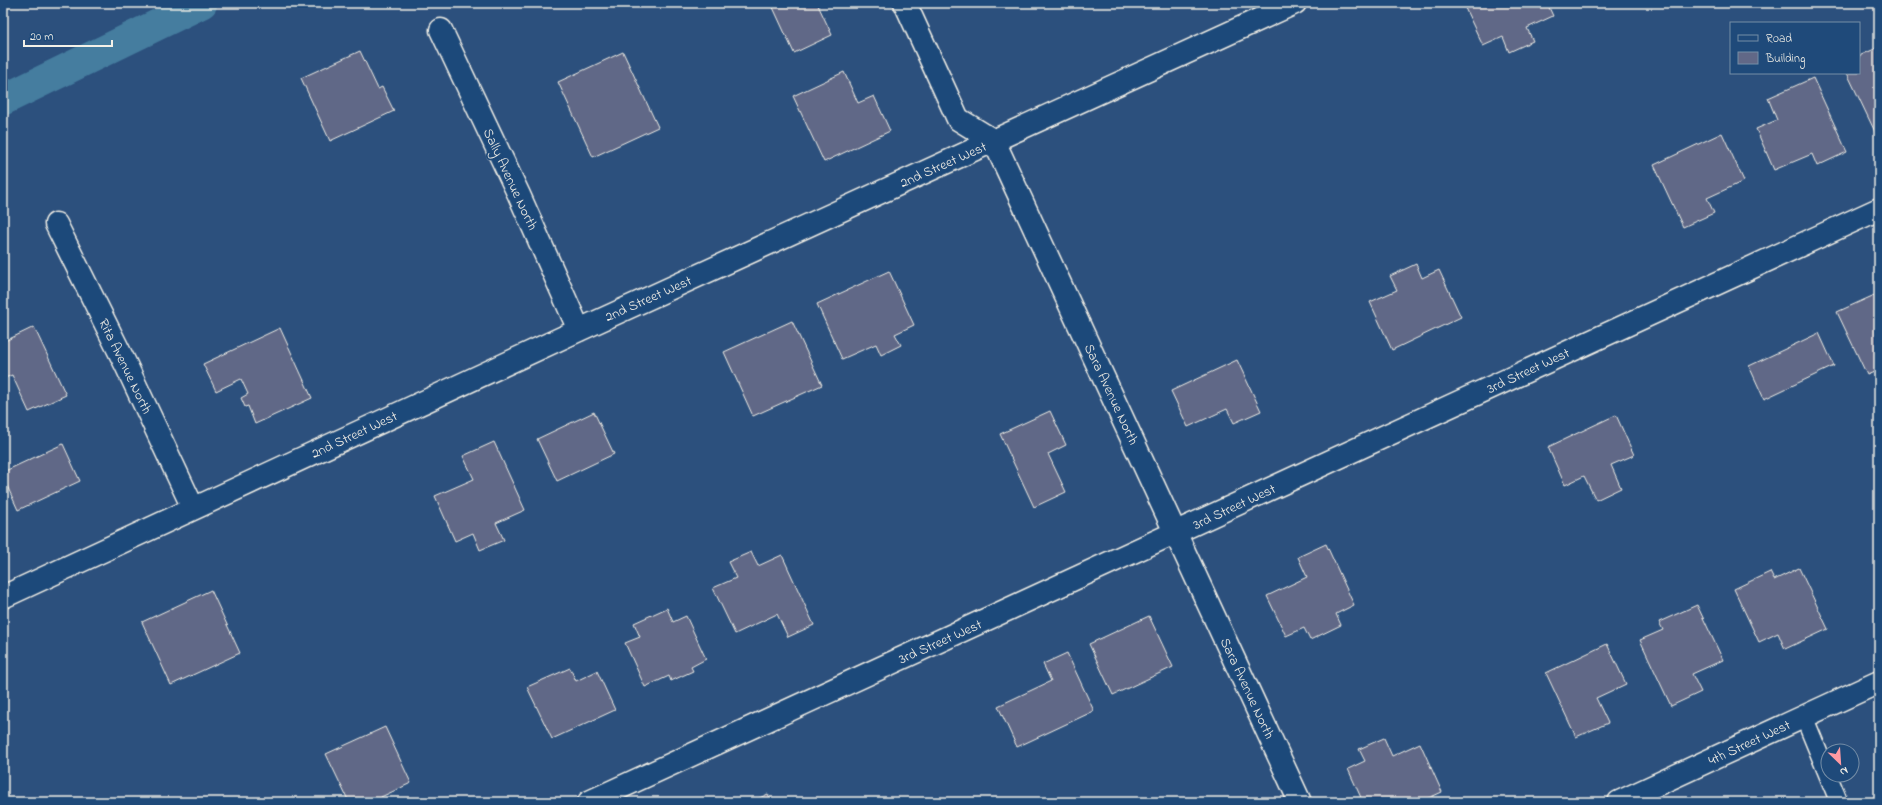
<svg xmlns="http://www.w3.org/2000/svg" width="1882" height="805" viewBox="0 0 1882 805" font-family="'Indie Flower',sans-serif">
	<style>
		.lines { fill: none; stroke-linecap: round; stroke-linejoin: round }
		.canal { stroke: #457d9f; stroke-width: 31 }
		.building { fill: #616887; stroke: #f4f1e8 }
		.lane-casing { stroke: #f4f1e8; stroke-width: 20 }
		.street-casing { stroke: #f4f1e8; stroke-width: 25 }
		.lane { stroke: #1f4a7a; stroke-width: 17 }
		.street { stroke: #1f4a7a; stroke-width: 22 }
		.labels { text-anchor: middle; stroke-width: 3.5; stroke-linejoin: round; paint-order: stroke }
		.street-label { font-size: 14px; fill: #f4f1e8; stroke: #1f4a7a }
	</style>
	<rect width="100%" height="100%" fill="#2c507d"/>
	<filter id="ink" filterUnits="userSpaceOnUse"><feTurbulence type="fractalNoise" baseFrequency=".025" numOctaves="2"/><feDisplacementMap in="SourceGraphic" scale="8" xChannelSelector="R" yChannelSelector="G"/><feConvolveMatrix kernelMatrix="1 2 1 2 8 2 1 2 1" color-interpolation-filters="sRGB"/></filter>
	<g filter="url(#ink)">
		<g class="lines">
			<path class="canal" d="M3,100L202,3"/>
		</g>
		<path class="building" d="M771,3H817L832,35L794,53Z
			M1477,3H1547L1553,16L1527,28L1533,41L1509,52L1503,37L1483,46L1465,8Z
			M1879,47V137L1878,138L1847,73H1859V56Z
			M360,51L378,89L382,87L394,111L330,141L301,78Z
			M623,52L658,127L593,157L558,82Z
			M844,72L858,103L874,96L890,131L824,162L793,96Z
			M1813,78L1847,152L1817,166L1812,154L1774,170L1756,129L1777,120L1768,98Z
			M1722,133L1744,181L1707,198L1714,213L1683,227L1654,165Z
			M1416,264L1422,278L1439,270L1461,317L1392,350L1370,302L1397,290L1390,276Z
			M889,271L914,325L895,334L901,345L881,355L876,344L842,359L817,304Z
			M1879,293V370L1867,375L1837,312Z
			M792,321L822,385L753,416L724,352Z
			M34,327L66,395L29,412L12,375L3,379V342Z
			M280,328L312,398L255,424L248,406L245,407L241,398L248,394L241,379L216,391L203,364Z
			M1819,333L1834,366L1764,399L1749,366Z
			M1237,360L1261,411L1234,423L1227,409L1188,427L1171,391Z
			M1050,411L1066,445L1048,454L1066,492L1034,507L1000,434Z
			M594,412L614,454L557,481L537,439Z
			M1616,415L1634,455L1611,465L1621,488L1596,500L1584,476L1565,485L1548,447Z
			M494,442L525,510L496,523L504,540L480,550L473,533L455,541L435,496L474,479L463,456Z
			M63,444L80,481L18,510L3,477V472Z
			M1326,544L1354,605L1336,614L1341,625L1310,640L1304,628L1286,636L1267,596L1307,577L1298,557Z
			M751,552L758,566L782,555L814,625L788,637L777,614L735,634L713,588L736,578L728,562Z
			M1799,568L1828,629L1785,649L1778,633L1759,642L1734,589L1770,572L1774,580Z
			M211,590L240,653L171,685L142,622Z
			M1697,605L1723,660L1692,674L1701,692L1671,706L1640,640L1663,630L1659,622Z
			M667,608L673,622L686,616L706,659L691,667L693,671L671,681L669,676L645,687L625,643L640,637L634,623Z
			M1149,616L1173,667L1113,695L1089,644Z
			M1607,644L1626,684L1596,698L1608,723L1576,737L1546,673Z
			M1067,653L1094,711L1017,747L998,706L1051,681L1043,664Z
			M570,668L576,681L597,671L615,710L552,739L527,687Z
			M385,727L411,783L381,797L383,802H349L326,754Z
			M1384,738L1392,756L1420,743L1442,792L1420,802H1363L1348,769L1365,761L1359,749Z
			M768,794L772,802H751Z"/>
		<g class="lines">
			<defs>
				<path id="lane" d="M1804,717L1839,802"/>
				<path id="street" d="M905,3L958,119L994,141L1300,802
					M441,30L519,195L579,330
					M56,224L126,365L193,508
					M3,597L579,330L1295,3
					M589,802L1879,209
					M1619,802L1879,682"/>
			</defs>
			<use href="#lane" class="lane-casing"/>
			<use href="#street" class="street-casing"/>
			<use href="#lane" class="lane"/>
			<use href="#street" class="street"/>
		</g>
	</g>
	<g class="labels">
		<g class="street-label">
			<text transform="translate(943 164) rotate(-24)" y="5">2nd Street West</text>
			<text transform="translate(511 179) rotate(65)" y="5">Sally Avenue North</text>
			<text transform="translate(648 298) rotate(-24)" y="5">2nd Street West</text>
			<text transform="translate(126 366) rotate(64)" y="5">Rita Avenue North</text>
			<text transform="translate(1528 370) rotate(-25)" y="5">3rd Street West</text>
			<text transform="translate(1112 394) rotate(65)" y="5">Sara Avenue North</text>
			<text transform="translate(354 434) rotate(-25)" y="5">2nd Street West</text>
			<text transform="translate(1234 506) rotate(-25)" y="5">3rd Street West</text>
			<text transform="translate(940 641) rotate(-24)" y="5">3rd Street West</text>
			<text transform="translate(1248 688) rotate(65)" y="5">Sara Avenue North</text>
			<text transform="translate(1749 742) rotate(-25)" y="5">4th Street West</text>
		</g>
	</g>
	<rect width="1882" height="805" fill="none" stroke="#1f4a7a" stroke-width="16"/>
	<rect x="8" y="8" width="1866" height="789" fill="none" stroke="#f4f1e8" stroke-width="1.5" filter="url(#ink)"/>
	<rect x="1730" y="22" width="130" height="52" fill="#1f4a7a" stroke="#748da6"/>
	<rect x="1738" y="35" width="20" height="6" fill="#1f4a7a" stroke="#748da6"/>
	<text x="1766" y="42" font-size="12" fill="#f4f1e8">Road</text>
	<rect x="1738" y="52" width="20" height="12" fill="#616887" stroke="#748da6"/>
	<text x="1766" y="62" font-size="12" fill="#f4f1e8">Building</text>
	<g transform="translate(1840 763) rotate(155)"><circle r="19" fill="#1f4a7a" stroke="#748da6"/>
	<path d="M0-3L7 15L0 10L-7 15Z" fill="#ff9aa2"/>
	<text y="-6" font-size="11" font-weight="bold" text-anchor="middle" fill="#f4f1e8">N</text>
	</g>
	<path d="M24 40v6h88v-6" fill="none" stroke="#f4f1e8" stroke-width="2"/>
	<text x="30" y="40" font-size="12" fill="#f4f1e8" stroke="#1f4a7a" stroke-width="3" paint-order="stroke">20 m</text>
</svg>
